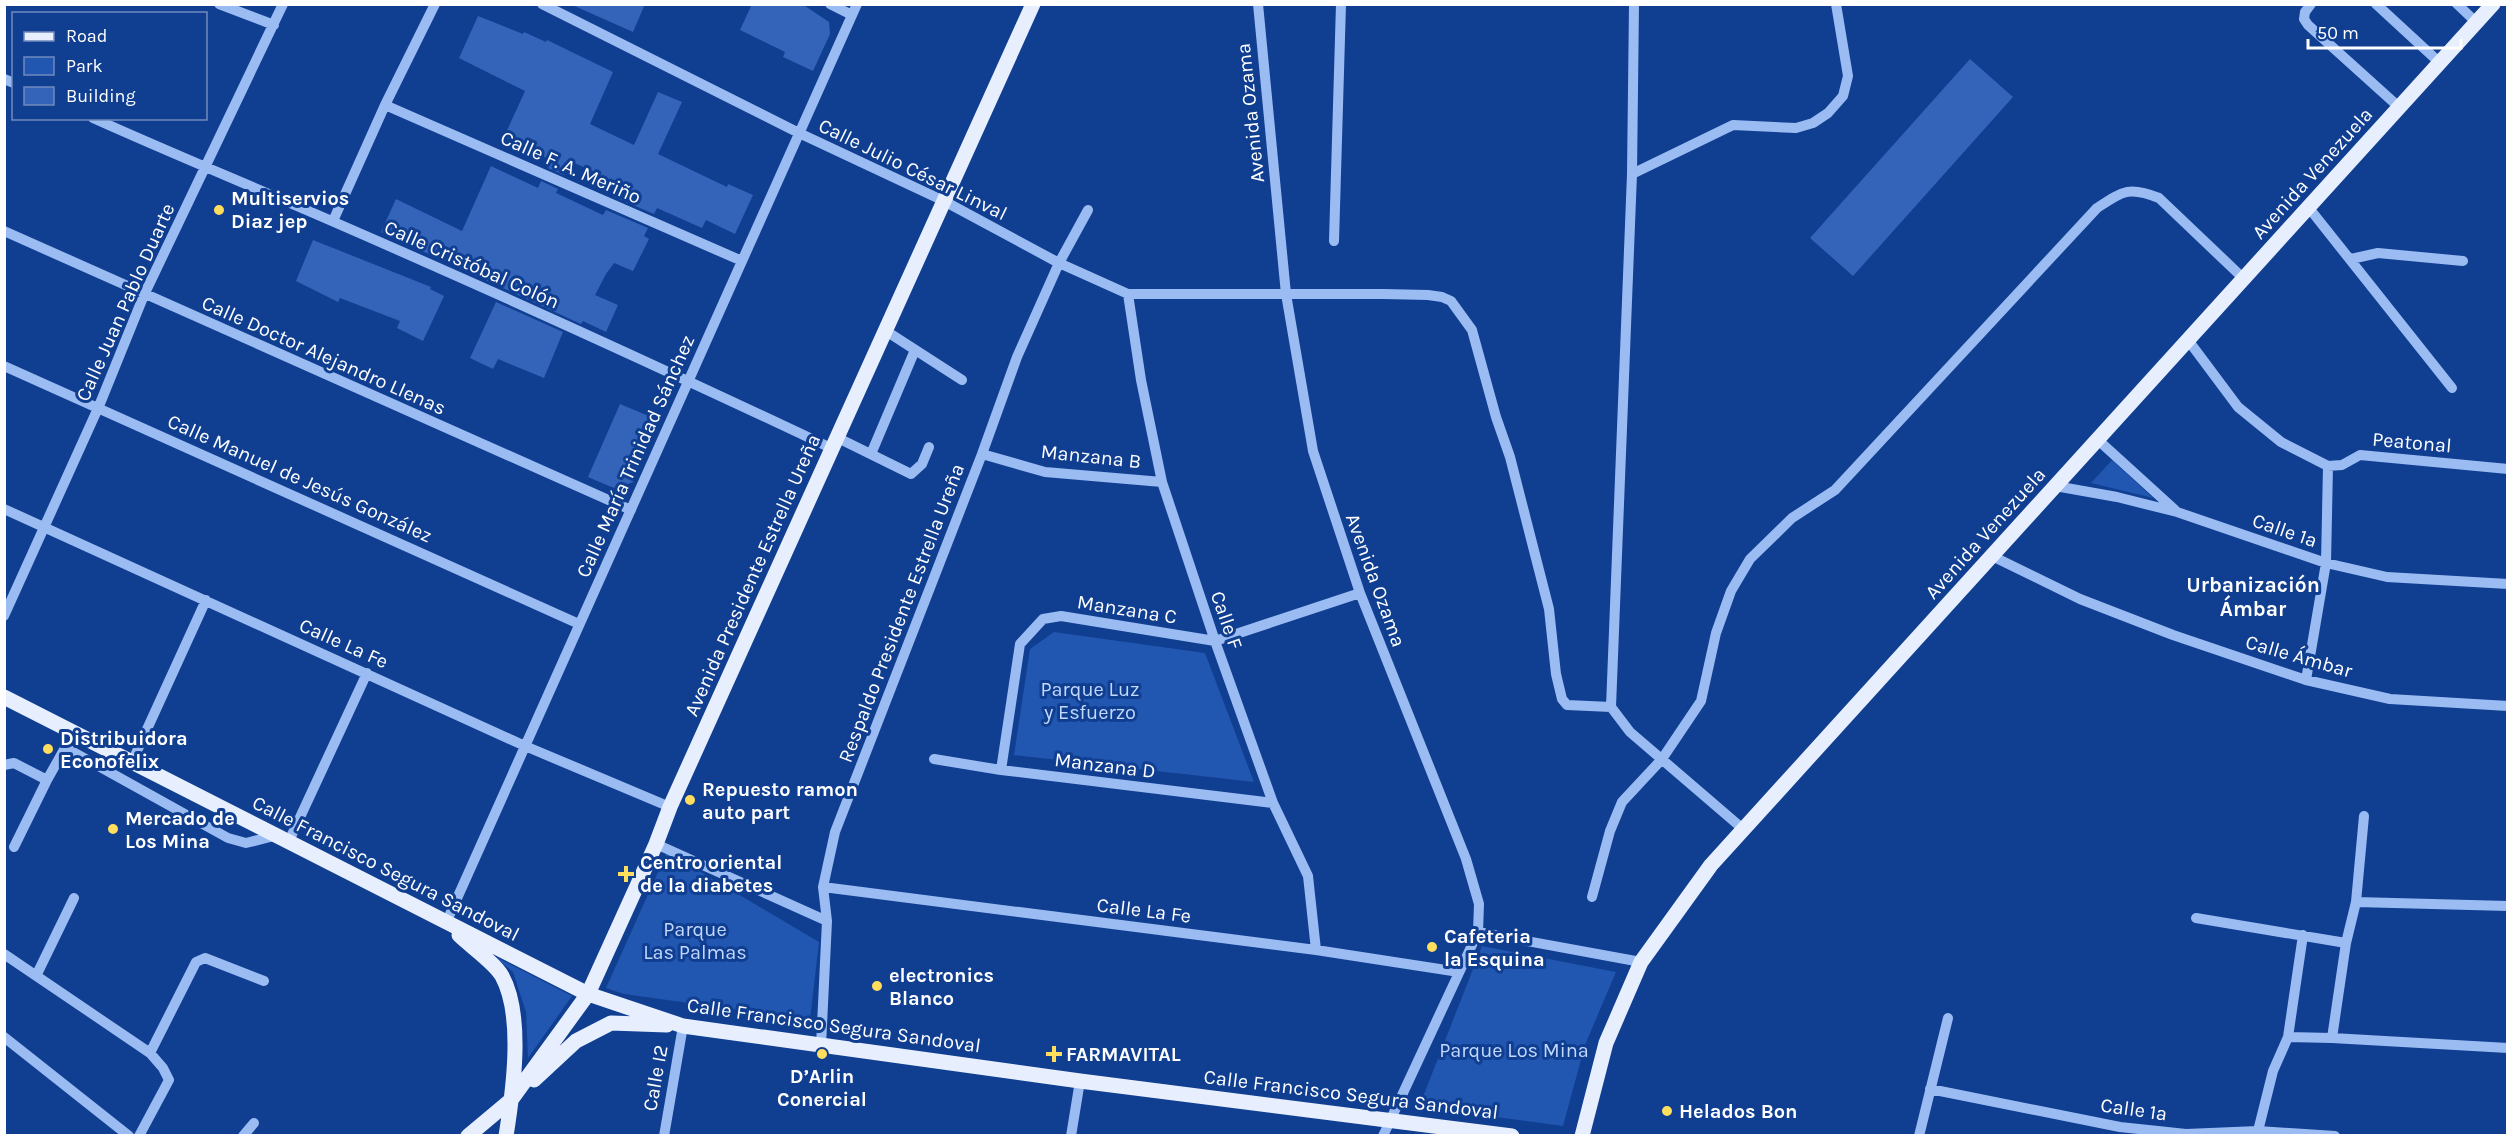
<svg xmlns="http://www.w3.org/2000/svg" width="2512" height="1140" viewBox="0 0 2512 1140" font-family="Karla,sans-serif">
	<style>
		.green { fill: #2156b1 }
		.building { fill: #3464b9 }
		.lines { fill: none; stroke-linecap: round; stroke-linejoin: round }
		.minor { stroke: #9bbcf3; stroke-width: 10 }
		.major { stroke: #e7efff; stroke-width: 15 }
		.poi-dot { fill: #ffdd5d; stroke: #103e91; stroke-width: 2 }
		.labels { text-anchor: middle; stroke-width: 6; stroke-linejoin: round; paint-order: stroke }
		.street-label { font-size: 20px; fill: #fff; stroke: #103e91 }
		.poi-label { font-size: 20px; font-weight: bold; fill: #fff; stroke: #103e91; text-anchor: start }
		.park-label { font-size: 20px; fill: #c2d9fe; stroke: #103e91 }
		.neighbourhood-label { font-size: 21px; font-weight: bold; fill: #fff; stroke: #103e91 }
	</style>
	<rect width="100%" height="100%" fill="#103e91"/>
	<path class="green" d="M2112,460L2153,498L2091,483Z
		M1054,632L1205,653L1254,782L1014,755L1030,649Z
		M667,852L819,942L810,1020L624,994L606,988Z
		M1482,946L1616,972L1585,1045L1563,1126L1419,1107Z
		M492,955L572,996L528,1058L526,1012L513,972Z"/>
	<path class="building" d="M570,4H645L633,32Z
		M752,4H802L829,22L830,34L813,71L783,57L785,52L740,30Z
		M478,16L523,34L524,32L546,42L547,40L613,72L590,124L634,145L658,92L682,102L658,154L727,187L728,184L753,195L735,234L706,220L702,228L657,208L654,214L612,196L617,184L598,176L599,174L570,161L564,175L548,168L551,160L504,137L525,91L459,58Z
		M1970,59L2013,97L1853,276L1810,238Z
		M491,166L538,188L541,181L558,189L556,193L603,215L606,210L648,228L644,236L649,239L633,271L614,263L606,274L595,295L618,305L606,332L583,321L581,324L381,232L396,199L462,231Z
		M313,240L431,287L430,289L444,296L423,341L397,328L400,321L340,298L338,302L296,281Z
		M496,302L563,332L544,378L498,359L493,369L470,358Z
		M620,404L658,420L633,482L616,489L588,477Z"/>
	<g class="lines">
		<path class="minor" d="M219,4L274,25
			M542,4L799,133L944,201L1059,263L1128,294H1384L1428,295L1442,297L1451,301L1472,330L1496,417L1510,457L1549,609L1556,674L1562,699L1567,705L1611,707
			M830,4L852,15
			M1258,4L1286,294L1313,451L1360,593L1466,859L1479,904L1478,932L1383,1136
			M1634,4L1632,174L1611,707L1630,732L1743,829
			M2311,4L2305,12L2304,19L2308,25L2400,108
			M2376,4L2440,63
			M2457,4L2477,23
			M4,79L14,83
			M385,105L742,261
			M93,118C173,154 254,187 334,222C502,295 668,371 833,449
			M1632,174L1733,125L1796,128L1813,123L1828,113L1843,96L1848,76L1836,4
			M2309,208L2452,388
			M333,221L385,105L435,4
			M4,231L631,510
			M1334,241L1341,4
			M2351,259L2378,253L2463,261
			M1128,294L1141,380L1162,482L1215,641L1273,803L1308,876L1316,950
			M886,331L962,380
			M2188,340L2238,407L2281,442L2328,466L2342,465L2360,455L2508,469
			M4,366L579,624
			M838,438L911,474L922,464L929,447
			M2098,440L2175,510
			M871,454L915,350
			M982,454L1045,472L1162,482
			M2055,486L2117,497L2177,512L2326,563L2387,577L2508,584
			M4,509L525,746L670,807
			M1992,556L2080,599L2173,635L2306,680L2390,699L2508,706
			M4,616L99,406L144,295L283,4
			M2306,680L2326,563L2328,466
			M66,748L228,838L246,843L278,835
			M934,759L1001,770L1273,803
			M132,762L206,600
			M4,765L14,763L47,780
			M1001,770L1020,644L1043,619L1061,616L1215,641L1360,593
			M289,841L367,673
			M656,844L827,921
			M14,847L47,780L74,732
			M823,887L1316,950L1459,972
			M1592,897L1610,831L1622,802L1662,759L1701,701L1716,633L1731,591L1750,559L1792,518L1835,490L2097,208C2123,191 2129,186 2159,198L2244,279
			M2356,902L2364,816
			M2196,918L2346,943L2332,1038L2288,1037L2273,1071L2257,1135
			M446,923L857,4
			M1478,932L1641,962
			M2346,943L2356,902L2508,906
			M4,954L150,1053L163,1068L169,1080L139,1136
			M37,974L74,898
			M4,1037L129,1136
			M2288,1037L2303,935
			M2332,1038L2508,1048
			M821,1046L827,921L823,887L835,832L982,454L1017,357L1059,263L1088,210
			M150,1053L196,962L205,958L264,981
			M1930,1089L2120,1127L2186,1134L2258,1131L2335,1136
			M243,1136L254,1123
			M664,1136L683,1026
			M1071,1136L1080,1081
			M1919,1136L1948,1018"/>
		<path class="major" d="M4,697L588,994L683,1026L1080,1081L1512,1136
			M459,935C470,946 495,963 502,976C524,1016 513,1092 506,1136
			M534,1080L576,1041L611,1023L667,1025
			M468,1136L511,1100L588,994L656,844L670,807L1033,4
			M1582,1136L1606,1043L1641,962L1711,865L2493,4"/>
	</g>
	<g class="poi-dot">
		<circle cx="219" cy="210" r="6"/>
		<circle cx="48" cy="749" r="6"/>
		<circle cx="690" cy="800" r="6"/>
		<circle cx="113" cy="829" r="6"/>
		<path d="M623 865h6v6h6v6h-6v6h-6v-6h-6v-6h6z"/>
		<circle cx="1432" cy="947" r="6"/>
		<circle cx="877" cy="986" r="6"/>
		<circle cx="822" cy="1054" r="6"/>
		<path d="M1051 1045h6v6h6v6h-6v6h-6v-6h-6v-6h6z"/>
		<circle cx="1667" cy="1111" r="6"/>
	</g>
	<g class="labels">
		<g class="street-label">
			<text transform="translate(1250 113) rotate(-96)" y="7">Avenida Ozama</text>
			<text transform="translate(571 167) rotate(24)" y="7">Calle F. A. Meriño</text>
			<text transform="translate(913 169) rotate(26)" y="7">Calle Julio César Linval</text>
			<text transform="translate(2312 173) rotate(-48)" y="7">Avenida Venezuela</text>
			<text transform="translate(472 264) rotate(24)" y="7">Calle Cristóbal Colón</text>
			<text transform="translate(125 302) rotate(-66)" y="7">Calle Juan Pablo Duarte</text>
			<text transform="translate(324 355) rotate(24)" y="7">Calle Doctor Alejandro Llenas</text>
			<text transform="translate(2412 442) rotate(5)" y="7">Peatonal</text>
			<text transform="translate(635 456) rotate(-66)" y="7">Calle María Trinidad Sánchez</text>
			<text transform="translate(1091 456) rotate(6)" y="7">Manzana B</text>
			<text transform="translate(300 478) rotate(24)" y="7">Calle Manuel de Jesús González</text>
			<text transform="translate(2285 530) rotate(19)" y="7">Calle 1a</text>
			<text transform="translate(1985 533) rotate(-48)" y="7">Avenida Venezuela</text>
			<text transform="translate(752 575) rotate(-66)" y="7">Avenida Presidente Estrella Ureña</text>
			<text transform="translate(1376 580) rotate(70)" y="7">Avenida Ozama</text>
			<text transform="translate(1127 609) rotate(9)" y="7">Manzana C</text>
			<text transform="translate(901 613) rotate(-69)" y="7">Respaldo Presidente Estrella Ureña</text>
			<text transform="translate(1227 620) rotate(71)" y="7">Calle F</text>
			<text transform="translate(344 643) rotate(24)" y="7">Calle La Fe</text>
			<text transform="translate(2299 656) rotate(16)" y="7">Calle Ámbar</text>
			<text transform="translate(1105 765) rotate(7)" y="7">Manzana D</text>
			<text transform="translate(386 868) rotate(27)" y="7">Calle Francisco Segura Sandoval</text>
			<text transform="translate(1144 910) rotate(7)" y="7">Calle La Fe</text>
			<text transform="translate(834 1025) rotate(8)" y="7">Calle Francisco Segura Sandoval</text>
			<text transform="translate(655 1078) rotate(-80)" y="7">Calle I2</text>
			<text transform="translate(1351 1094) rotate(7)" y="7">Calle Francisco Segura Sandoval</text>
			<text transform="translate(2134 1109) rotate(8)" y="7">Calle 1a</text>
		</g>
		<g class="poi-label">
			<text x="231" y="205">Multiservios<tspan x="231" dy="23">Diaz jep</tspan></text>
			<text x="60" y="745">Distribuidora<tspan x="60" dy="23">Econofelix</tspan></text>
			<text x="702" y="796">Repuesto ramon<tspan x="702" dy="23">auto part</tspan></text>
			<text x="125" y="825">Mercado de<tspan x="125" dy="23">Los Mina</tspan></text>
			<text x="640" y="869">Centro oriental<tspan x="640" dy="23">de la diabetes</tspan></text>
			<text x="1444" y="943">Cafeteria<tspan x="1444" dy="23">la Esquina</tspan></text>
			<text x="889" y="982">electronics<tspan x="889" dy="23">Blanco</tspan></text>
			<text x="1066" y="1061">FARMAVITAL</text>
			<text x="822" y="1083" text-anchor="middle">D’Arlin<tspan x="822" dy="23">Conercial</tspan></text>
			<text x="1679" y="1118">Helados Bon</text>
		</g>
		<g class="park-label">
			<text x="1090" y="696">Parque Luz<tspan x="1090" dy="23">y Esfuerzo</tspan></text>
			<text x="695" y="936">Parque<tspan x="695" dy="23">Las Palmas</tspan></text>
			<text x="1514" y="1057">Parque Los Mina</text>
		</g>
		<g class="neighbourhood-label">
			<text x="2253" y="592">Urbanización<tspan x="2253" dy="24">Ámbar</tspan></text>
		</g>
	</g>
	<rect width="2512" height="1140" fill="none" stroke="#ffffff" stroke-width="12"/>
	<rect x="12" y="12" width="195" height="108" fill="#103e91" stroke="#708bbd" stroke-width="1.5"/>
	<rect x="24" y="32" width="30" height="9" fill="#e7efff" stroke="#708bbd" stroke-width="1.5"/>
	<text x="66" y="42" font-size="18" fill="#ffffff">Road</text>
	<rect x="24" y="57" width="30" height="18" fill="#2156b1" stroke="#708bbd" stroke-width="1.5"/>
	<text x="66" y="72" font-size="18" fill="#ffffff">Park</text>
	<rect x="24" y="87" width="30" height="18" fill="#3464b9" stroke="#708bbd" stroke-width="1.5"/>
	<text x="66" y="102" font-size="18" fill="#ffffff">Building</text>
	<path d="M2308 39v9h153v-9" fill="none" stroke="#ffffff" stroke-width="3"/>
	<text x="2317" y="39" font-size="18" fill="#ffffff" stroke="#103e91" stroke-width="4.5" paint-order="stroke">50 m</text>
</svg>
